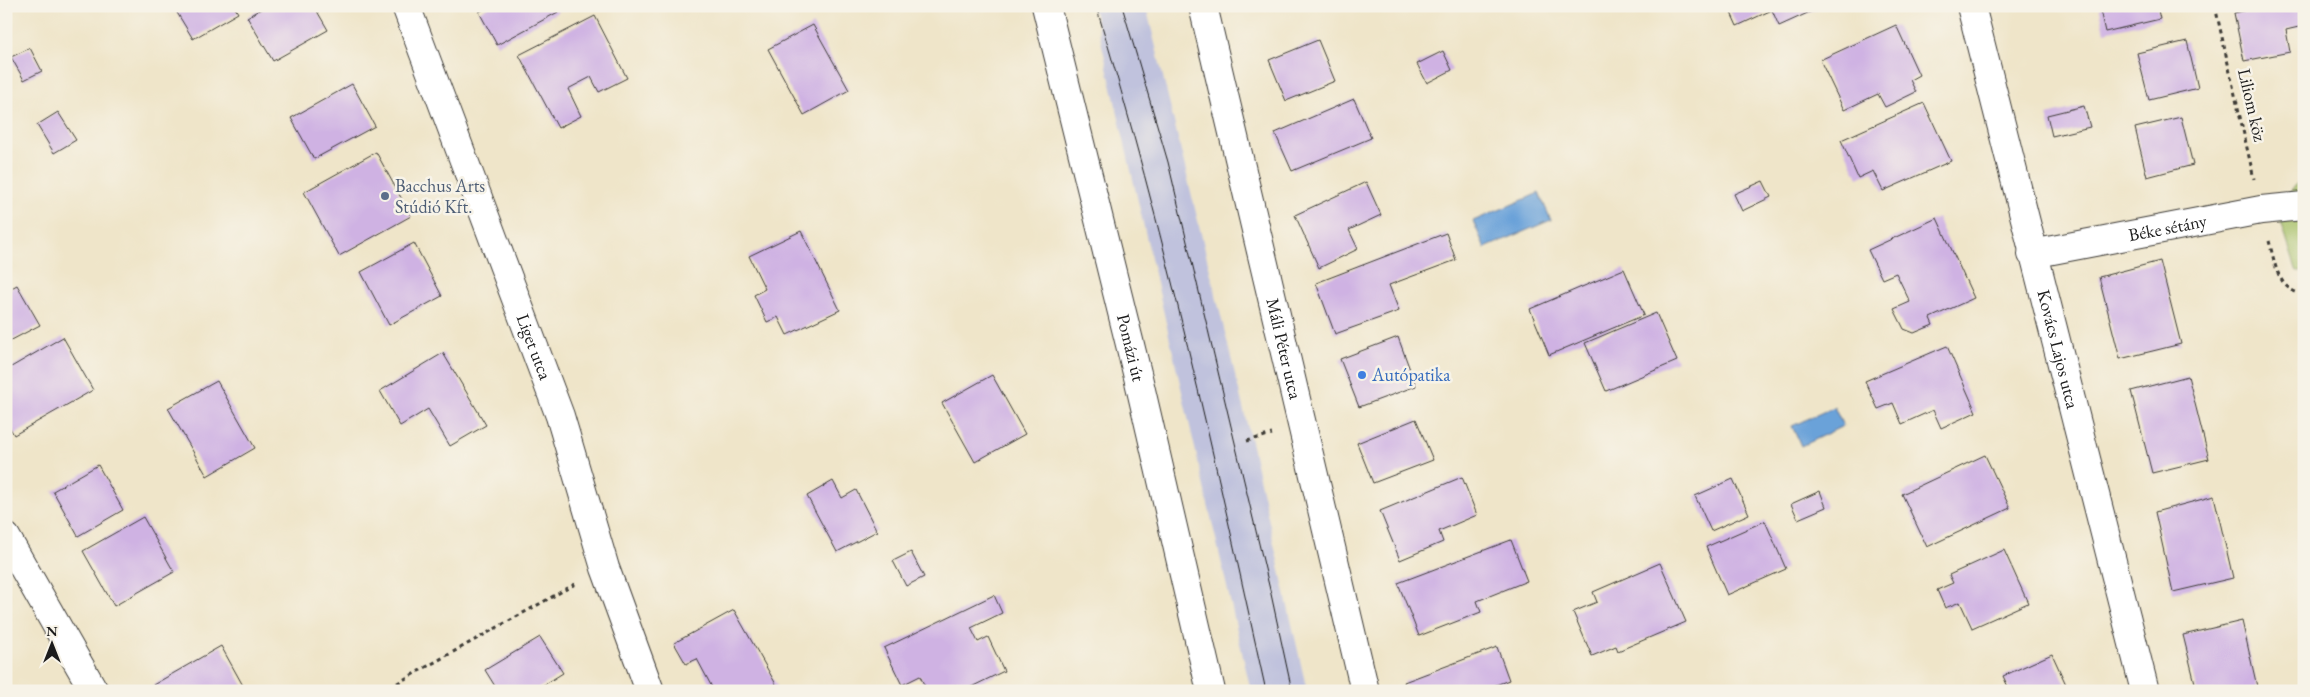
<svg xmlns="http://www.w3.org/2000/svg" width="2310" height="697" viewBox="0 0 2310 697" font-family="'EB Garamond',serif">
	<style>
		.industrial { fill: #c0c2dd }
		.green { fill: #a5bf65; stroke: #606e40 }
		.water { fill: #6ba2d9; stroke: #445f7a }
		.building { fill: #cfb2e3 }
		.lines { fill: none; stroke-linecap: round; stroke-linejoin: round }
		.street-casing { stroke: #3c3a36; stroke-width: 30 }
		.secondary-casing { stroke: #3c3a36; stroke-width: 30 }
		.path { stroke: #3c3a36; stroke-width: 3; stroke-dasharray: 4 4; stroke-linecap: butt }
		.street { stroke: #fff; stroke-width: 28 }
		.secondary { stroke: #fff; stroke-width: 28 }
		.tram { stroke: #1c1c1c; stroke-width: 1 }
		.service-dot { fill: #5c6f8a; stroke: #f7f3e8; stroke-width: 2 }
		.shop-dot { fill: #3f7fe0; stroke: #f7f3e8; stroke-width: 2 }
		.labels { text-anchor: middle; stroke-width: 5; stroke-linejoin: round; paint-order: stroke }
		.street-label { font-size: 18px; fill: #1c1c1c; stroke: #f7f3e8 }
		.service-label { font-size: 18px; fill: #4e5e75; stroke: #f7f3e8; text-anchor: start }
		.shop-label { font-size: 18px; fill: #366cbe; stroke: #f7f3e8; text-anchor: start }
	</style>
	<rect width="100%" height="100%" fill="#f7f3e8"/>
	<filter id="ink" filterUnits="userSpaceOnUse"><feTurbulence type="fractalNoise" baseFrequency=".02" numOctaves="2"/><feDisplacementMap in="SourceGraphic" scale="10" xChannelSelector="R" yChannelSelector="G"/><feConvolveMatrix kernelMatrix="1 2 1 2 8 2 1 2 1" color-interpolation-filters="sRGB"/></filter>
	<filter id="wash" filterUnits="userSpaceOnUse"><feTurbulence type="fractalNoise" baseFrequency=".0096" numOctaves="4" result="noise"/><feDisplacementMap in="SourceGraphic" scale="20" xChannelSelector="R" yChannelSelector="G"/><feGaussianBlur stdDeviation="1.12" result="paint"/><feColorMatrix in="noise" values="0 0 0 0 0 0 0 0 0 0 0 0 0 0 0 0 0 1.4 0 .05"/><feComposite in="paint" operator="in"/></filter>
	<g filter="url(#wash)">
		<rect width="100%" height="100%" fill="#efe5c9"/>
		<path class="industrial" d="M1093,6H1146L1248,428L1307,691H1251Z"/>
		<path class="green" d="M2304,174V272H2297L2277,210Z"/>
		<path class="water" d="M1539,193L1551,220L1485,248L1473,221Z
			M1834,407L1843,426L1801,446L1792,426Z"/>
		<g id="blocks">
			<path class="building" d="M173,6H234L238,13L193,39Z
				M266,6H314L328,30L273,61L247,17Z
				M489,6H555L558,12L497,45L479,12Z
				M1728,6H1823L1779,26L1772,10L1737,26Z
				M2099,6H2157L2160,19L2105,32Z
				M2266,6H2298L2303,26L2286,30L2290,52L2244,61L2234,13Z
				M595,16L627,78L599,92L591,77L568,89L581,116L558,128L519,55Z
				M813,25L849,90L804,115L768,49Z
				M1896,25L1919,75L1910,80L1916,92L1885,107L1878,94L1844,110L1820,60Z
				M1318,40L1335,81L1286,101L1269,60Z
				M2187,41L2198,88L2149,100L2137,53Z
				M30,48L42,71L24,80L11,57Z
				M1443,51L1452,70L1427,83L1417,64Z
				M352,84L375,126L314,159L291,118Z
				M1354,99L1371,138L1292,171L1275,133Z
				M1924,103L1951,161L1883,191L1873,171L1858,178L1841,140Z
				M2084,106L2090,127L2052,136L2047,115Z
				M58,112L76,140L54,153L37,125Z
				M2181,117L2193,165L2147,177L2135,128Z
				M376,152L411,216L339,256L304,192Z
				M1763,181L1771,197L1742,211L1734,194Z
				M1366,182L1381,215L1349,230L1358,249L1319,268L1295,215Z
				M1937,218L1974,298L1930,318L1933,325L1914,333L1904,329L1894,309L1910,302L1896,273L1882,279L1868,250Z
				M801,231L840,310L787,335L778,317L767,322L754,295L765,289L749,256Z
				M1446,233L1456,260L1389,285L1399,311L1335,334L1316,283Z
				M414,243L442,296L389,325L361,272Z
				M2160,261L2181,344L2120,359L2099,277Z
				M1624,269L1644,315L1549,355L1530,309Z
				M17,285L40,325L6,343V291Z
				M1656,313L1677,361L1606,391L1585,343Z
				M63,337L93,390L14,435L6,421V370Z
				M1398,337L1416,386L1359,407L1340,359Z
				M1947,346L1976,412L1941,428L1933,410L1902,424L1893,403L1878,409L1865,381Z
				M443,353L486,425L450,446L428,409L400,426L380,391Z
				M992,375L1025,434L975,462L942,403Z
				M2188,376L2209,459L2152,473L2131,391Z
				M217,381L255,448L207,476L168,408Z
				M1416,419L1433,460L1373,483L1357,443Z
				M1985,455L2010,508L1927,547L1902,494Z
				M98,465L123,510L78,536L53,491Z
				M1462,477L1477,515L1439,531L1443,542L1400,560L1380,511Z
				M1733,479L1749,514L1711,531L1695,496Z
				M833,481L842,498L856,490L877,531L837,552L807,496Z
				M1820,491L1826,507L1798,519L1791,504Z
				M2214,496L2233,578L2173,592L2155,512Z
				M143,517L174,572L114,606L83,551Z
				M1765,521L1786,569L1727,595L1706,547Z
				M1511,540L1527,581L1477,601L1481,612L1419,636L1398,583Z
				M2004,550L2028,603L1972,628L1960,602L1945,608L1937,590L1953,583L1949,575Z
				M911,552L924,577L906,586L893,561Z
				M1660,563L1686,622L1618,651L1616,646L1592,656L1573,612L1597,602L1593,592Z
				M994,595L1002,613L971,628L978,642L988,637L1004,671L963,691H959L956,685L944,691H927L920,676L902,685L884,648Z
				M734,610L777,686L769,691H714L697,659L686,664L674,643Z
				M2242,621L2258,691H2197L2183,635Z
				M540,637L563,673L534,691H498L485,670Z
				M221,646L246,691H157L153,685Z
				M1497,647L1509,680L1480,691H1407L1404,682Z
				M2052,654L2069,691H2010L2003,676Z"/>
		</g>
	</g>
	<g filter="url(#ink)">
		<use href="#blocks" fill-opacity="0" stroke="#3c3a36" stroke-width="1"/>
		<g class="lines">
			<defs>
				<g id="street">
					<path id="s1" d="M406,6L560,416L605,568L650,691"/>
					<path id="s2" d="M1203,6L1365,691"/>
					<path id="s3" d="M1971,6L2145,691"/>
					<path id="s4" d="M2032,254L2261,210L2304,206"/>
					<path d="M6,537L94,691"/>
				</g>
				<g id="secondary">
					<path id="s5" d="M1046,6L1138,377L1211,691"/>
				</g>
			</defs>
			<use href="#street" class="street-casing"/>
			<use href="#secondary" class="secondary-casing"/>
			<path class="path" d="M2215,6L2254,179
				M2269,241C2275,262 2277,291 2304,294
				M1247,441L1272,434
				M383,691L577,583"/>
			<use href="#street" class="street"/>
			<use href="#secondary" class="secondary"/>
			<path class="tram" d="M1096,6C1165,231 1215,461 1266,691
				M1122,6L1168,162L1271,594L1292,691"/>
		</g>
	</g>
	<circle class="service-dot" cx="385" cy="196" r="5"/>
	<circle class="shop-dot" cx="1362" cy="375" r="5"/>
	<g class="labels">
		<g class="street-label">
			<text transform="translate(2252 105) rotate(77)" y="6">Liliom köz</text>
			<text dy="6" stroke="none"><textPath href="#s4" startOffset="138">Béke sétány</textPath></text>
			<text dy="6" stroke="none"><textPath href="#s1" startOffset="364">Liget utca</textPath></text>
			<text dy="6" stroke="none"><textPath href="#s5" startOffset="352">Pomázi út</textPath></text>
			<text dy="6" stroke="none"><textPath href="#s2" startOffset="352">Máli Péter utca</textPath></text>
			<text dy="6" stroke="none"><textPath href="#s3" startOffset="354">Kovács Lajos utca</textPath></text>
		</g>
		<g class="service-label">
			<text x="395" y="192">Bacchus Arts<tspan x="395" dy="21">Stúdió Kft.</tspan></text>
		</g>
		<g class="shop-label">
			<text x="1372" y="381">Autópatika</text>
		</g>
	</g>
	<rect width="2310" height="697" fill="none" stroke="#f7f3e8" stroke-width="25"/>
	<g transform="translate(52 644)" stroke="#f7f3e8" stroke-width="4" paint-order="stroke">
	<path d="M0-4L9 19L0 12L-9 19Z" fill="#1c1c1c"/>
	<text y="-8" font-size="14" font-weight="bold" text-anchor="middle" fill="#1c1c1c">N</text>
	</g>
</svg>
